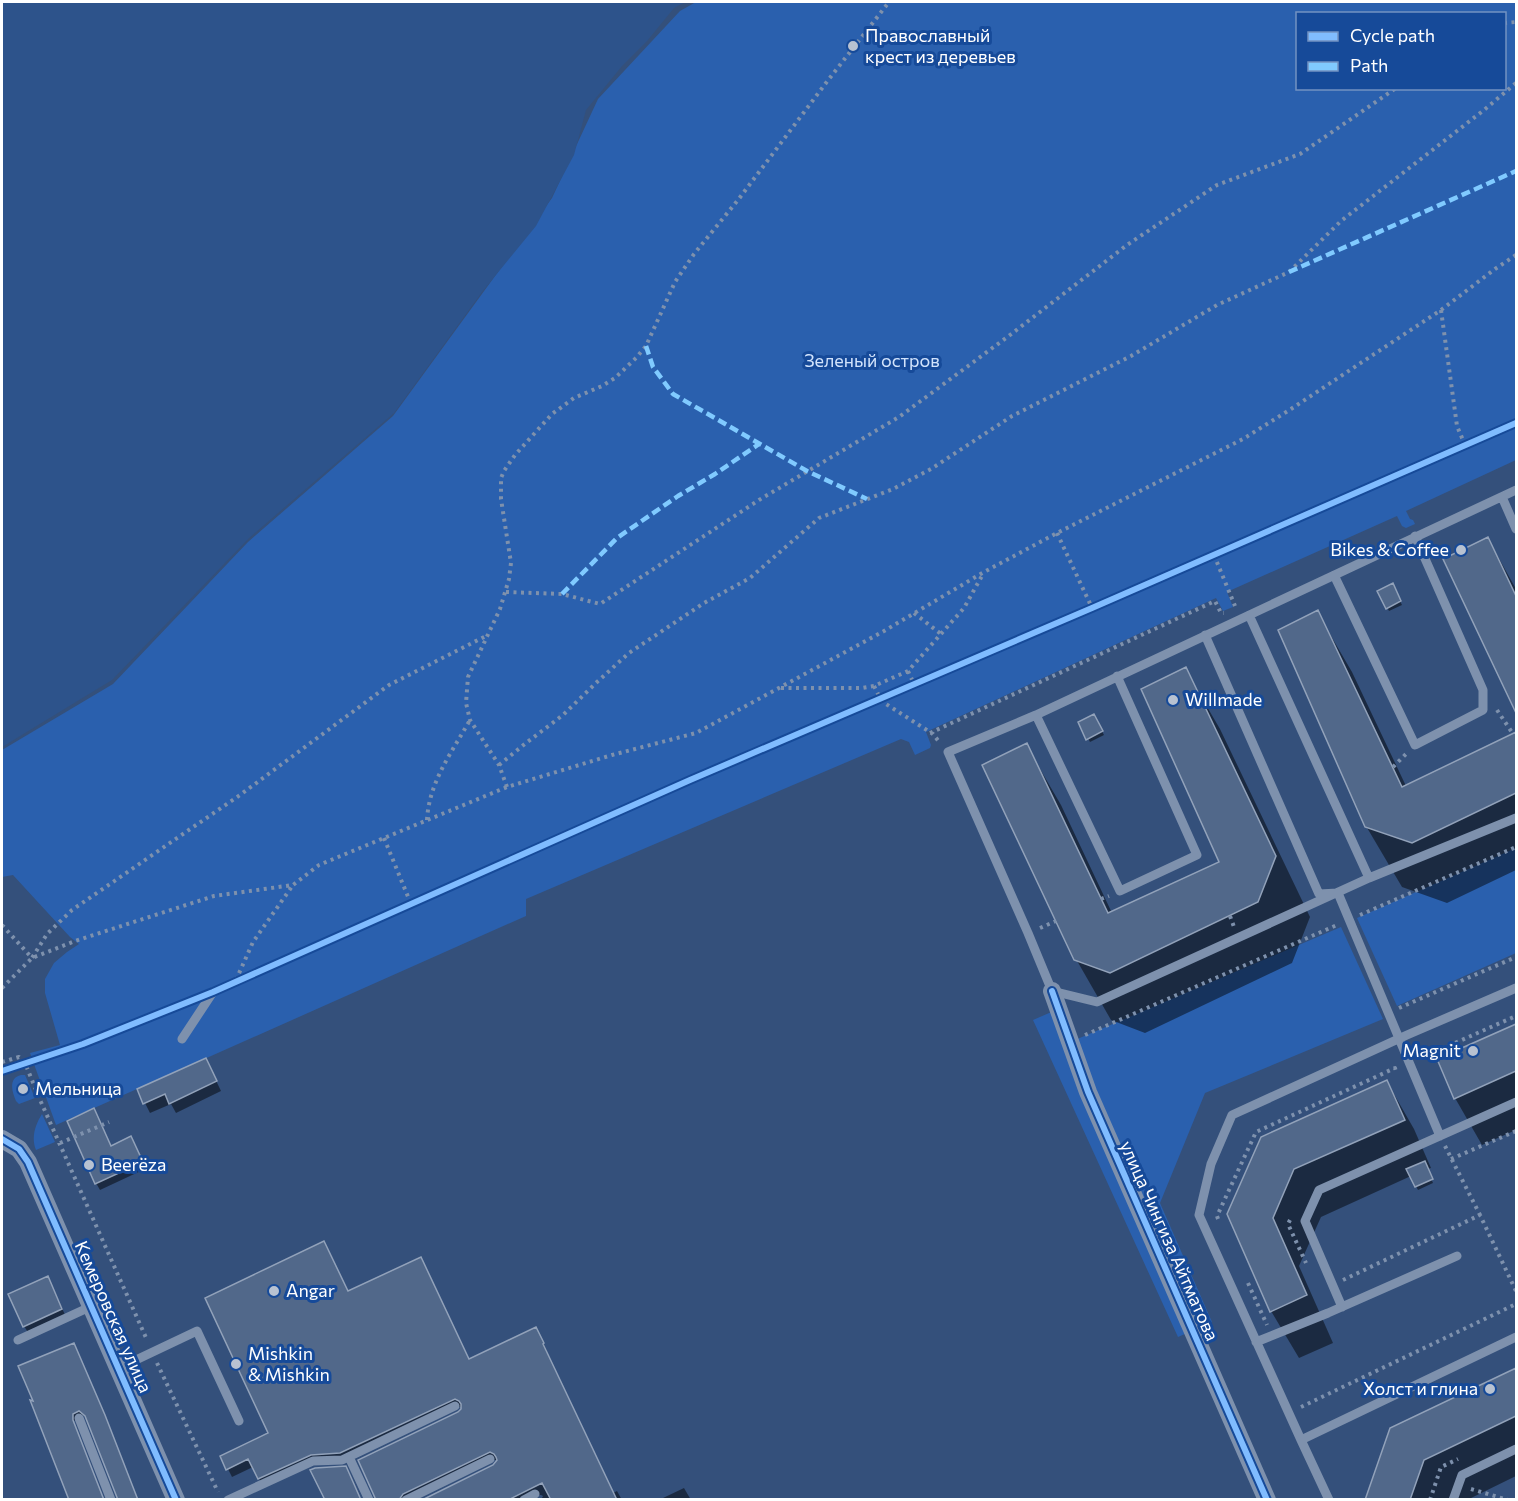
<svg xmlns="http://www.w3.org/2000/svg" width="1518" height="1501" viewBox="0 0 1518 1501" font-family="Commissioner,sans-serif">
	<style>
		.green { fill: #2a60ae; fill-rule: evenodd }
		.water { fill: #2d538b }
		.shadow { fill: #0007 }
		.building { fill: #51688a; stroke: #92a2ba; stroke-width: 1.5 }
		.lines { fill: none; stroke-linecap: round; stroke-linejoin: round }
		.path { stroke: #7e91ad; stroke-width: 4; stroke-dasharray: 3 4.5; stroke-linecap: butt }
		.service { stroke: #7e91ad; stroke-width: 9 }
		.minor { stroke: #7e91ad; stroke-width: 18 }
		.quiet { stroke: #80caff; stroke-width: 4.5; stroke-dasharray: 9 4.5; stroke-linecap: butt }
		.cycleway-casing { stroke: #164a99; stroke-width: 10 }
		.cycleway { stroke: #80bcff; stroke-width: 6 }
		.poi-dot { fill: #b8c2d1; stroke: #164a99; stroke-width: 2 }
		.labels { text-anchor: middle; stroke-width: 6; stroke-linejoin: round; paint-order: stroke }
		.poi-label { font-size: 18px; fill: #fff; stroke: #164a99; text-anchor: start }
		.park-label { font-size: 18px; fill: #d1e3fc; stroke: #164a99 }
		.street-label { font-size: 18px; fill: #fff; stroke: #164a99 }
	</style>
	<rect width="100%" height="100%" fill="#34507b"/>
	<path class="green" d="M696,2H1516V460L1406,511L1410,519L1413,520L1415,524L1406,528L1402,526L1397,516L1229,591L1227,592L1233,607L1223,611L1216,598L926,732L931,745L930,748L915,755L909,742L901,739L526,899V916L56,1125L30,1053L60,1045L45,993V979L54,963L67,952L79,944L70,937L13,875L2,877V750L113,684L248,542L393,416L552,198L598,99L680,11ZM1298,14H1504V88H1298Z
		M1516,848V953L1397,1006L1357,918Z
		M1341,927L1383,1019L1205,1093L1160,1203L1212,1322L1178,1337L1033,1020L1056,1010L1075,1040Z
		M21,1075H25L35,1098L19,1104L16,1101C12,1092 8,1078 21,1075Z
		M42,1114L55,1142L36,1150C31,1138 35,1125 42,1114Z"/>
	<path class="water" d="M2,2H685L674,8L647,41L622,66L586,110L574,155L536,226L482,292L394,413L249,538L112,680L2,747Z"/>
	<path class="shadow" d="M1488,539L1516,589V709L1445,560Z
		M1392,585L1402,605L1389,611L1379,592Z
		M1317,612L1352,672L1406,786L1516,734V870L1447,903L1402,887L1366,826Z
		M1185,669L1220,729L1310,917L1292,963L1145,1033L1111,1020L1076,959L1026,745L1061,805L1112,913L1221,863Z
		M1094,716L1104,735L1090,742L1080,722Z
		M1516,1026V1130L1482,1145L1455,1098L1439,1060Z
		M211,1070L221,1091L176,1113L171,1104L150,1113L145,1103Z
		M1387,1082L1414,1129L1431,1168L1427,1169L1433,1183L1418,1190L1411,1176L1321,1217L1299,1266L1333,1343L1299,1358L1271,1311L1229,1214Z
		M135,1145L145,1169L100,1190L96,1183L111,1148Z
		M52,1286L66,1317L29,1334L24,1326Z
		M348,1293L469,1361L540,1337L547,1351L546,1352L613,1493L617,1491L622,1500H541L543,1496L541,1495H537L530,1500H426L494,1466L498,1460H492L411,1500H377L459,1413L462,1407H457L345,1461L315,1462L263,1486L253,1467L232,1477L228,1469L270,1434Z
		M20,1367L106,1421L88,1419L84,1415L78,1416L74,1421V1426L35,1403Z
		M1514,1370L1516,1374V1476L1467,1500H1366Z
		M684,1488L691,1500H664L663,1498Z"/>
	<path class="building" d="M1488,537L1516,596V713L1443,559Z
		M1393,583L1401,601L1386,609L1377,591Z
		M1318,610L1402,787L1516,732V793L1412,843L1365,827L1278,630Z
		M1186,667L1276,856L1258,902L1110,973L1074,960L982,765L1027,743L1108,913L1219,862L1141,689Z
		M1094,714L1103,731L1086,740L1078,722Z
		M1516,1024V1071L1454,1099L1437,1059Z
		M206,1058L217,1081L169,1104L165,1094L143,1104L137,1089Z
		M1387,1080L1405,1120L1294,1169L1273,1218L1307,1295L1270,1312L1227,1214L1261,1137Z
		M94,1108L111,1146L131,1136L143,1162L95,1184L67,1121Z
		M1425,1161L1433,1179L1415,1187L1406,1169Z
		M324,1241L348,1291L421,1257L469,1359L536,1327L544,1343L543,1344L617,1500H551L542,1483L508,1500H422L493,1465L497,1460L496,1457L494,1454L490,1452L403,1494L399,1500H376L358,1460L458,1412L461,1409V1404L459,1401L455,1399L340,1453L311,1455L258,1479L248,1459L226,1470L220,1456L268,1433L205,1298Z
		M48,1276L62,1309L23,1327L8,1294Z
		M74,1343L105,1415L138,1500H118L85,1416L79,1411L73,1414V1420L104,1500H69L30,1400L33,1401L18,1366Z
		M1516,1368V1416L1424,1460L1410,1500H1365L1390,1428Z
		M346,1466L361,1500H325L310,1470L315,1468Z"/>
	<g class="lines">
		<path class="path" d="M1504,23L1516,22
			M1441,310L1457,426L1465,445
			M1057,533L1092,608
			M1214,555L1235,606
			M506,592L562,594L600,604L759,500L899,417L1010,335L1127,245L1217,185L1300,154L1396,88
			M914,613L941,634
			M908,671L914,684
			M874,686L880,698L886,704L933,734L940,743
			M781,688H862L874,686L908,671L964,608L983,574
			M1497,710L1513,734
			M930,733L1215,601L1221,613H1224
			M499,765L526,743L563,715L597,682L629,653L704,603L750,578L819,518L893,489L931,469L1012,416L1131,356L1217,305L1289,272L1341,221L1484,110L1516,83
			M1393,767L1406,754
			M507,787L499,765L470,720L466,703L468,677L500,609L509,579L511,563L501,499V478L504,471L515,455L552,414L574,398L602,386L615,378L636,358L646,346L675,282L694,254L738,200L829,79L889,2
			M427,820C429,782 452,752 470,720
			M384,838L411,904
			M1101,899L1109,896
			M1360,915L1516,847
			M1230,916L1234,927
			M2,925L32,958L47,934L72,910L240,795L389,685L486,636
			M1040,928L1056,921
			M236,980L253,942L293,885
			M225,986L690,780L1092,608L1516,423
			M2,988L32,958L75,941L214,896L293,885L319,865L507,787L612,755L696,733L884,631L984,572L1057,533L1243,439L1291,409L1441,310L1495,269L1516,255
			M1399,1008L1516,957
			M1085,1035L1337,925
			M1421,1058L1516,1016
			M2,1062L19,1057L25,1063L41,1102L147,1340
			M2,1071L83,1044L190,1001
			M60,1143L109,1122
			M1445,1146L1480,1215
			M1451,1159L1516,1131
			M1218,1219L1217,1216L1256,1132L1395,1068L1396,1072
			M1290,1220L1288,1224L1306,1263
			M1343,1280L1480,1215L1516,1291
			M1248,1283L1267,1325
			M157,1363L218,1492
			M1301,1407L1516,1304
			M1471,1489L1508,1500
			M1430,1500L1441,1467L1458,1459"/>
		<path class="service" d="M1516,490L1036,715L948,752L1028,933L1052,991L1097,1002L1369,878L1516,818
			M1502,497L1516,529
			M1334,575L1415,745L1483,710V690L1415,536
			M1249,615L1369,878
			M1205,635L1319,894L1338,893L1440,1136
			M1036,715L1120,891L1197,855L1117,676
			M182,1039L213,992
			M1342,1307L1305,1221L1319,1190L1516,1102
			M18,1340L92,1306
			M1256,1342L1328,1313L1457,1256
			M119,1368L197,1331L239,1421
			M79,1418L111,1500
			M1301,1440L1516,1337
			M349,1457L369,1500
			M228,1500L313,1461L342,1460L455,1406
			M406,1500L490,1459
			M524,1500L535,1494
			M1329,1500L1301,1440L1199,1215L1211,1164L1232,1115L1407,1035L1516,988
			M1453,1500L1462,1475L1516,1449"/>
		<path class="minor" d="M1052,991L1088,1092L1267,1500
			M2,1139L19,1149L28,1162L176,1500"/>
		<path class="quiet" d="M1289,272L1516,171
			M646,346L653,367L673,394L807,471L867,499
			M562,594L617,538L678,496L715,474L759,444"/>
		<defs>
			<path id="cycleway" d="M1052,991L1088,1092L1267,1500
				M2,1071L83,1044L213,992L690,780L1092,608L1516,423
				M2,1139L19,1149L28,1162L176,1500"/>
		</defs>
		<use href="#cycleway" class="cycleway-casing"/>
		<use href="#cycleway" class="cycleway"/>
	</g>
	<g class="poi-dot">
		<circle cx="853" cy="46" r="6"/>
		<circle cx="1461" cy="550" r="6"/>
		<circle cx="1173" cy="700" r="6"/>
		<circle cx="1473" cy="1051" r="6"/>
		<circle cx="23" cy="1089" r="6"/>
		<circle cx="89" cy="1165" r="6"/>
		<circle cx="274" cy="1291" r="6"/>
		<circle cx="236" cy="1364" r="6"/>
		<circle cx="1490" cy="1389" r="6"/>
	</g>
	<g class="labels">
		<g class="poi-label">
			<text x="865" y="42">Православный<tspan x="865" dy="21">крест из деревьев</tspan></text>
			<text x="1449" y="556" text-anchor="end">Bikes &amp; Coffee</text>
			<text x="1185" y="706">Willmade</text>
			<text x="1461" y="1057" text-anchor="end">Magnit</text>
			<text x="35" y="1095">Мельница</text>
			<text x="101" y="1171">Beerëza</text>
			<text x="286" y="1297">Angar</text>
			<text x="248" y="1360">Mishkin<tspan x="248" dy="21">&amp; Mishkin</tspan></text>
			<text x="1478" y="1395" text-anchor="end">Холст и глина</text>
		</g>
		<g class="park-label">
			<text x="872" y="367">Зеленый остров</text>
		</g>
		<g class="street-label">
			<text transform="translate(1169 1241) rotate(66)" y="6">улица Чингиза Айтматова</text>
			<text transform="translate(113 1317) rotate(66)" y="6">Кемеровская улица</text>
		</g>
	</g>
	<rect width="1518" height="1501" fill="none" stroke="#ffffff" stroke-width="6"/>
	<rect x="1296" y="12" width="210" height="78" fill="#164a99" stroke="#7392c2" stroke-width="1.5"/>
	<rect x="1308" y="32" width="30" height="9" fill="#80bcff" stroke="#7392c2" stroke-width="1.5"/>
	<text x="1350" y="42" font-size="18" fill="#ffffff">Cycle path</text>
	<rect x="1308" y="62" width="30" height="9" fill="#80caff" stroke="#7392c2" stroke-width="1.5"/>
	<text x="1350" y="72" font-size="18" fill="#ffffff">Path</text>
</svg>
